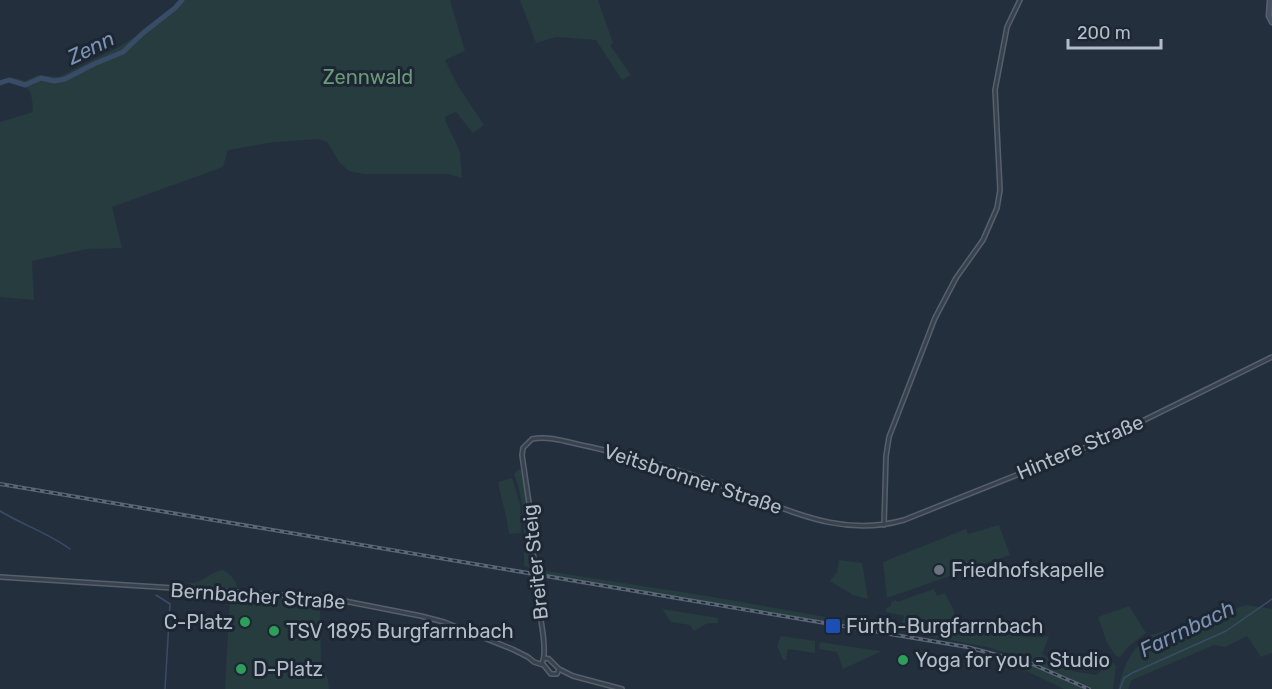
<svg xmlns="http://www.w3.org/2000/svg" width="1272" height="689" viewBox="0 0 1272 689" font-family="Rubik,sans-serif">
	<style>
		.green { fill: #263c3f }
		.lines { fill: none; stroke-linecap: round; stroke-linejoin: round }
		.stream { stroke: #394c67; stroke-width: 1.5 }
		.river { stroke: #394c67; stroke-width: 5 }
		.tertiary-casing { stroke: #565f6c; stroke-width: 6 }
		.secondary-casing { stroke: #565f6c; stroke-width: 7 }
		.tertiary { stroke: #38414e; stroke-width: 3 }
		.secondary { stroke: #465061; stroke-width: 4 }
		.rail-casing { stroke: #5a6575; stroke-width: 4 }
		.rail { stroke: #1d2633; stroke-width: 1.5; stroke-dasharray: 4.5; stroke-linecap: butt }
		.tertiary-bridge-casing { stroke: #565f6c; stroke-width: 6; stroke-linecap: butt }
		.tertiary-bridge { stroke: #38414e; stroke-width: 3 }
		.worship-dot { fill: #6b7280; stroke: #1d2633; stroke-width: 2 }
		.leisure-dot { fill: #2e9e5b; stroke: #1d2633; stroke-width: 2 }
		.transit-dot { fill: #1a4fb4; stroke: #1d2633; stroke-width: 2 }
		.labels { text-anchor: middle; stroke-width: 6; stroke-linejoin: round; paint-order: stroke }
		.park-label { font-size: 20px; fill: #6b9a76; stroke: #1d2633 }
		.street-label { font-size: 20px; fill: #b4bcc9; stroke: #1d2633 }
		.poi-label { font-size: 20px; fill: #b4bcc9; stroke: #1d2633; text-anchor: start }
		.water-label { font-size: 21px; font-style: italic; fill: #7c92b1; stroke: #1d2633 }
	</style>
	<rect width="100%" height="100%" fill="#242f3e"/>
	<path class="green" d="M181,0H450L465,51L445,60L458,86L484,125L473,133L456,112L446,116L445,120L460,152L462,178L448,174H364L349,171L340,163L327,142L319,139L274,142L228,150L223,167L112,207L122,248L87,249L32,261L34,300L0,297V122L33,112C32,90 31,89 12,77L25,81L38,75L59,77L117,48L155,24Z
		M520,0H598L613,43L610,45L631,75L622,80L596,40L556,37L536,43Z
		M519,469L522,471L529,522L530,568L524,566C524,534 526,505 514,474Z
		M512,478L520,504L521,533L509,534C507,516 501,499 498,482Z
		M999,525L1010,555L887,598L883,562L966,529L968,534Z
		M839,560L862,563L868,599L853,595L830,581L837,572Z
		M222,570C228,572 236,579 237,587L235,588H192L190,586V583C204,583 209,572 222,570Z
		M546,571L707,596L865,624L881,619L864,627L857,626L856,627L541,573Z
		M934,589L937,596L945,593L954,611V623C963,623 974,621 983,624C1009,631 1020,641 1049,636L1042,654L1072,671L1096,675L1112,662L1116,666L1113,689H1064L1016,666L1010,654L987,647L900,631L904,616L886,612V608L891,606V602L896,600L897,602Z
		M230,594L320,599L321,662L328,680L329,689H225Z
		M1246,605L1272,609V653L1261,657L1247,636L1225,647L1214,645L1132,680L1128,689H1118C1124,666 1131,647 1152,635Z
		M1129,606L1146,633L1129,646L1120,657L1116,656L1107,643L1098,617Z
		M662,609L718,618V623H708L694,631L690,625L671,622Z
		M781,636L815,641V653L788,649L786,660H783L777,646Z
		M820,642L879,651L880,652L843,669L837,652L819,649Z"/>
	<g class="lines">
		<path class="stream" d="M0,511C23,525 48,533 70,549
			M156,595L170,604L165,689
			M1120,689L1124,678L1132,673L1226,631L1272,599"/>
		<path class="river" d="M0,83L9,80L25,85L41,78L54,81L65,79L94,64L123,52L143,33L175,8L182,0"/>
		<defs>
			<path id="tertiary" d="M884,525L886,456L889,437L935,318L956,278L983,240L997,208L1000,190L995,90L1007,27L1020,0
				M534,562L530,510L522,455L523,448L532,439C550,435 573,444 591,447C636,457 680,470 723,486C785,507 837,539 904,520L1104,440L1272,357
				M0,577L329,598L421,616L444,622L512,649L528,657L534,662L543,665
				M535,585C537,603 549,650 542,663L551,674H557L559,669L549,659L545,658
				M559,669L573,676L622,689"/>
			<path id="secondary" d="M1270,0L1269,16L1272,22"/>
		</defs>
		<use href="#tertiary" class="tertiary-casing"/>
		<use href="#secondary" class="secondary-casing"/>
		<use href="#tertiary" class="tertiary"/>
		<use href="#secondary" class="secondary"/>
		<defs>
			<path id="rail" d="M0,484L967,647L1032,664L1089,689"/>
		</defs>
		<use href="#rail" class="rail-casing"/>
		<use href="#rail" class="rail"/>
		<defs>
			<path id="tertiary-bridge" d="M534,562L535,585"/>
		</defs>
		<use href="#tertiary-bridge" class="tertiary-bridge-casing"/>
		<use href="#tertiary-bridge" class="tertiary-bridge"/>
	</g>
	<circle class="worship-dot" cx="939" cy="570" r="6"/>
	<g class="leisure-dot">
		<circle cx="245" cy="622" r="6"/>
		<circle cx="274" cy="631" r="6"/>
		<circle cx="903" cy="660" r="6"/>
		<circle cx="241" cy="669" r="6"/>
	</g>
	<rect class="transit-dot" x="825" y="618" width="16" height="16" rx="3"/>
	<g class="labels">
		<g class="park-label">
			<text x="368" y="84">Zennwald</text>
		</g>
		<g class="street-label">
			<text transform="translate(1080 447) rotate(-23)" y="7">Hintere Straße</text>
			<text transform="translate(693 479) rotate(18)" y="7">Veitsbronner Straße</text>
			<text transform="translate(535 562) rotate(-96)" y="7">Breiter Steig</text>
			<text transform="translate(258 596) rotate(4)" y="7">Bernbacher Straße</text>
		</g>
		<g class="poi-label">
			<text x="951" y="577">Friedhofskapelle</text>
			<text x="233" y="629" text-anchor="end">C-Platz</text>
			<text x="846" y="633">Fürth-Burgfarrnbach</text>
			<text x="286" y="638">TSV 1895 Burgfarrnbach</text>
			<text x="915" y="667">Yoga for you - Studio</text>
			<text x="253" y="676">D-Platz</text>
		</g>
		<g class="water-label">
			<text transform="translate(91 48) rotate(-26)" y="7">Zenn</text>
			<text transform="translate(1187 629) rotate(-26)" y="7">Farrnbach</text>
		</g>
	</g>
	<path d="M1068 39v9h93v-9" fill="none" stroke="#b4bcc9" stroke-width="3"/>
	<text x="1077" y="39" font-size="18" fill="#b4bcc9" stroke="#1d2633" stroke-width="4.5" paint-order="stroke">200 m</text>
</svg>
